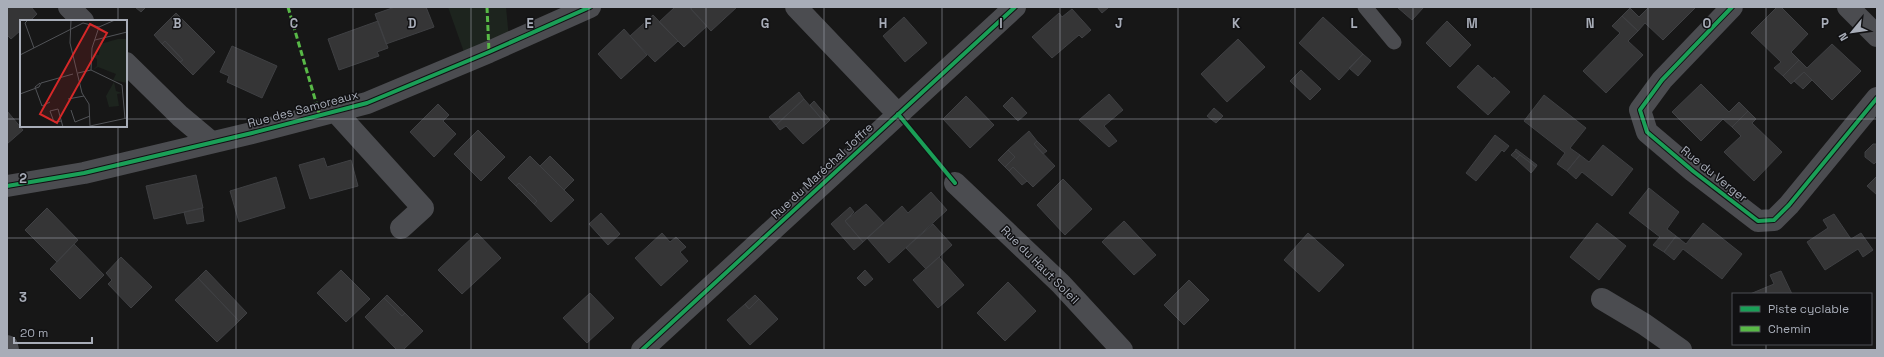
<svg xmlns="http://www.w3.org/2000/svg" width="1884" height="357" viewBox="0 0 1884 357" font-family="'Space Grotesk',sans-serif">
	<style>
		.green { fill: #1d241e }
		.building { fill: #353536; stroke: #3f4043 }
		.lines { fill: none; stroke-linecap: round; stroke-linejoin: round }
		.service { stroke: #4b4c50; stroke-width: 15 }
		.minor { stroke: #4b4c50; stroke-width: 22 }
		.quiet { stroke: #58b947; stroke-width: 3; stroke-dasharray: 6 3; stroke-linecap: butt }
		.cycleway-casing { stroke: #111113; stroke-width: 6 }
		.cycleway { stroke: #1a9f57; stroke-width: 4 }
		.grid { fill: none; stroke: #a8adb8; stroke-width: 1; stroke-opacity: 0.55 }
		.labels { text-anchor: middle; stroke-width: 3; stroke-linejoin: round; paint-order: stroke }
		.street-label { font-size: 12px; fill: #a8adb8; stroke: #111113 }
		.inset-road { fill: none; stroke: #515357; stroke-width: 1 }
		.view { fill: #d62828; fill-opacity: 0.15; stroke: #d62828; stroke-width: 2 }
		.inset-edge { fill: none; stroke: #a8adb8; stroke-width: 2 }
		.grid-label { font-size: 13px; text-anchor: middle; font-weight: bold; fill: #a8adb8; stroke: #111113; stroke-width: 3; stroke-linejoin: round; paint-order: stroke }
	</style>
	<rect width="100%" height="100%" fill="#171717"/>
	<path class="green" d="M448,7H506L509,39L465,55Z"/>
	<path class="building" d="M7,7H31L37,14L30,21H21V30L11,39L7,35Z
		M135,7H146L141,12Z
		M395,7H426L434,27L386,44L375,14Z
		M675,7H689L707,26L684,47L659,22Z
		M693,7H737L711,31L691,9Z
		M1097,7H1109L1102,13Z
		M1397,7H1424L1412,20Z
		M1649,7H1696L1663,40L1645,23L1638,31L1622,16L1630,8L1639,17Z
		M1777,7H1781L1808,34L1791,52L1799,60L1783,76L1774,68L1781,62L1751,33Z
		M1072,9L1091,30L1082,38L1079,35L1052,58L1032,37L1059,13L1062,17Z
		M176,13L215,52L193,75L180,62L183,60L165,41L162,44L154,35Z
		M653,15L678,41L655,62L630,36Z
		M1622,16L1638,31L1628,41L1643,55L1606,93L1583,71L1620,33L1612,26Z
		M904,17L927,43L905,62L883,36Z
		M1323,17L1363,54L1339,80L1299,43Z
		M378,21L388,48L377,52L379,56L339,70L328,39Z
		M1447,21L1471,45L1450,67L1426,43Z
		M624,29L647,55L621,79L598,54Z
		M1238,39L1265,67L1227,102L1201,74Z
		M165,41L183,60L180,62L162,44Z
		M1832,44L1861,71L1832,100L1804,72L1791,84L1783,76L1799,60L1807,68Z
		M232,46L277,66L262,98L227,82L229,76L220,72Z
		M1363,54L1371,61L1358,76L1349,68Z
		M1478,65L1493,79L1494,77L1510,92L1488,115L1457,87Z
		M1301,70L1321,89L1310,100L1290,81Z
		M1804,72L1812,80L1803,89L1794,81Z
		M1701,84L1729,112L1739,102L1748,111L1732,127L1723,119L1701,141L1672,112Z
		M799,92L804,99L776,125L769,117Z
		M1109,94L1123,110L1104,126L1117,141L1109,147L1079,120Z
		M1544,95L1586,128L1570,148L1580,155L1567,171L1557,164L1565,153L1524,121Z
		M966,96L994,125L970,148L943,119Z
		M1012,97L1027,113L1018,121L1003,106Z
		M804,99L826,124L803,144L786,126L780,130L776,125Z
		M814,101L830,120L826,124L810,105Z
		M438,104L449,115L443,121L456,134L434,157L410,132Z
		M1214,108L1223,116L1216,123L1207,116Z
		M7,111L23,130L7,144Z
		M1748,111L1756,119L1752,123L1782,152L1754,181L1724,152L1741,136L1732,127Z
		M478,130L505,157L481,181L454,154Z
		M1029,131L1037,141L1034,144L1055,166L1033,187L1013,167L1009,171L1005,167L1015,157L1008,150Z
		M1495,135L1509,146L1504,152L1502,150L1476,181L1466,173Z
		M1037,141L1047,151L1043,154L1034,144Z
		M1873,144H1877V161L1874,164L1865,157V152Z
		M1603,145L1633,169L1612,196L1582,172L1576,179L1567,171L1580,155L1589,162Z
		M1516,149L1537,165L1536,167L1515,151Z
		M1008,150L1015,157L1005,167L998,160Z
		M1515,151L1520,155L1516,159L1511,155Z
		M1520,155L1536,167L1531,173L1516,159Z
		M530,156L574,200L551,222L534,204L537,201L519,183L516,186L508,178Z
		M550,156L574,180L564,190L540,166Z
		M324,158L327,167L351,160L358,186L310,199L299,165Z
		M1013,167L1027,181L1022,185L1009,171Z
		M196,175L203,208L154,219L146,186Z
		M1877,176V195L1867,186Z
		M276,177L285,208L239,222L230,191Z
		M1063,179L1092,209L1065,235L1037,205Z
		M519,183L537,201L534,204L516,186Z
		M1649,188L1679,212L1667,229L1676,236L1664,252L1653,245L1660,237L1629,213Z
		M931,192L947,210L889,263L867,238L902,206L908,213Z
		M866,204L884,223L863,242L845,221Z
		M850,207L854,212L845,221L863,242L854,250L831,224Z
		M47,208L78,240L57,262L25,230Z
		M202,208L204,221L187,224L184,212Z
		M601,213L620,234L608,245L589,224Z
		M1834,214L1851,239L1861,233L1873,250L1863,257L1858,249L1825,270L1807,242L1828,228L1823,220Z
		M1124,221L1156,255L1134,275L1102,242Z
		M1597,223L1626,246L1599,280L1570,257Z
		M1703,223L1742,254L1722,279L1683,249L1674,260L1664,252L1676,236L1686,244Z
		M933,224L952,245L926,269L906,248Z
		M477,233L501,258L462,294L438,270Z
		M662,233L670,242L676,237L686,247L680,252L688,261L661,286L635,258Z
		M1308,233L1344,265L1319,292L1284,260Z
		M74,244L104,275L80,299L50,269Z
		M121,257L152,287L131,308L108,284L112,280L106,273Z
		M939,257L964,285L938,308L913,280Z
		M206,270L247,313L239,321L198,278Z
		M341,270L370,299L346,322L317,293Z
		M865,270L873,279L865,286L857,278Z
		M1781,271L1792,294H1750L1774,284L1770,275Z
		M198,278L239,321L217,342L175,300Z
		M1189,280L1209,300L1184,325L1164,305Z
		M1008,282L1036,311L1005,341L977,313Z
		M590,293L614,318L587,343L563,318Z
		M387,295L405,313L402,316L384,298Z
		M755,295L759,299L749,309L745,304Z
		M384,298L402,316L405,313L423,331L403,350H397L365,317Z
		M759,299L778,319L750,345L727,320L745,304L749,309Z"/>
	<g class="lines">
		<path class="service" d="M1365,7L1394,42"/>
		<path class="minor" d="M69,7L83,21
			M796,7L898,114
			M1732,7L1662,80L1640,110L1647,132L1693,171L1758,221L1774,220L1789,205L1877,98
			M1848,7L1877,36
			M126,63L180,116L211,142
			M336,112L423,208L401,228
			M955,183L1061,284L1122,350
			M7,186L84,173L252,133L367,103L489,52L590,7
			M1602,299L1644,324L1681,350
			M7,346L8,350
			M642,350L1015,7"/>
		<path class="quiet" d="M288,7L320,116
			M487,7L489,52"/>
		<defs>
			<path id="cycleway" d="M1732,7L1662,80L1640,110L1647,132L1693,171L1758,221L1774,220L1789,205L1877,98
				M898,114L955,183
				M7,186L84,173L252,133L367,103L489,52L590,7
				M642,350L1015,7"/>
		</defs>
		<use href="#cycleway" class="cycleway-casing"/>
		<use href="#cycleway" class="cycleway"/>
	</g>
	<path class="grid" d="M118,7V21M236,7V350M353,7V350M471,7V350M589,7V350M706,7V350M824,7V350M942,7V350M1060,7V350M1178,7V350M1295,7V350M1413,7V350M1531,7V350M1648,7V350M1766,7V294M7,119H21M126,119H1877M118,126V350M7,238H1877M1766,344V350"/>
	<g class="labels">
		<g class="street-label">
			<text transform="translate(303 109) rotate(-15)" y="4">Rue des Samoreaux</text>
			<text transform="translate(822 171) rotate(-43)" y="4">Rue du Maréchal Joffre</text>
			<text transform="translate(1714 174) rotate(39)" y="4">Rue du Verger</text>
			<text transform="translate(1040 265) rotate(45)" y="4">Rue du Haut Soleil</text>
		</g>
	</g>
	<g transform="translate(20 20)">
		<rect width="107" height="107" fill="#171717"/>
		<path d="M98,19H107V63L93,60L96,54L78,47L73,50L77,46V39L72,36V34L79,35L80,24ZM94,62L96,71L102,73L97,74L99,86L89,87L86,76Z" fill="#1d241e"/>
		<path class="inset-road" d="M8,0L5,3L14,28M51,0L50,23L62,73L69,84L70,106M79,7L95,0M75,20L107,12M0,35L63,3L79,7M71,50L72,28L79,7M58,53L71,50L102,65M20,63L15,67L22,86L30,82M102,65L105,99M0,74L19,67L21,63L53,54M48,79L64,76M51,90L55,102L70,96M42,101L34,102L30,91L38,89L43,107M70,106L107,98"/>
		<path class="view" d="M70,4L87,13L37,103L20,94Z"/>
		<rect width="107" height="107" class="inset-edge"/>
	</g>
	<g class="grid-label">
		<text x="177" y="28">B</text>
		<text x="294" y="28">C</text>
		<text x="412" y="28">D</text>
		<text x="530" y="28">E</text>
		<text x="648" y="28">F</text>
		<text x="765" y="28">G</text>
		<text x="883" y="28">H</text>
		<text x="1001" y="28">I</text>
		<text x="1119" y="28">J</text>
		<text x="1236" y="28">K</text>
		<text x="1354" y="28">L</text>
		<text x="1472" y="28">M</text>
		<text x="1590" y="28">N</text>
		<text x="1707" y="28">O</text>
		<text x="1825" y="28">P</text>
		<text x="23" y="183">2</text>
		<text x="23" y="302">3</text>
	</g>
	<rect width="1884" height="357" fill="none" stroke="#a8adb8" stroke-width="16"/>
	<rect x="1732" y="293" width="140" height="52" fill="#111113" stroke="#4d4f55"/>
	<rect x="1740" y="306" width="20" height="6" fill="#1a9f57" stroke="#4d4f55"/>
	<text x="1768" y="313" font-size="12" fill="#a8adb8">Piste cyclable</text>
	<rect x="1740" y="326" width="20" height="6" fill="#58b947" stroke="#4d4f55"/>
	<text x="1768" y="333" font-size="12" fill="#a8adb8">Chemin</text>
	<g transform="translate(1852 32) rotate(241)" stroke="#111113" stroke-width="3" paint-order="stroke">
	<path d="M0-3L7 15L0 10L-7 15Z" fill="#a8adb8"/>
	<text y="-6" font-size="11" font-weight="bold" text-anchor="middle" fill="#a8adb8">N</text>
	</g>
	<path d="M14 337v6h78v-6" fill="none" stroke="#a8adb8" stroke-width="2"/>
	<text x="20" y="337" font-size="12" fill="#a8adb8" stroke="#111113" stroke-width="3" paint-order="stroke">20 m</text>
</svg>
